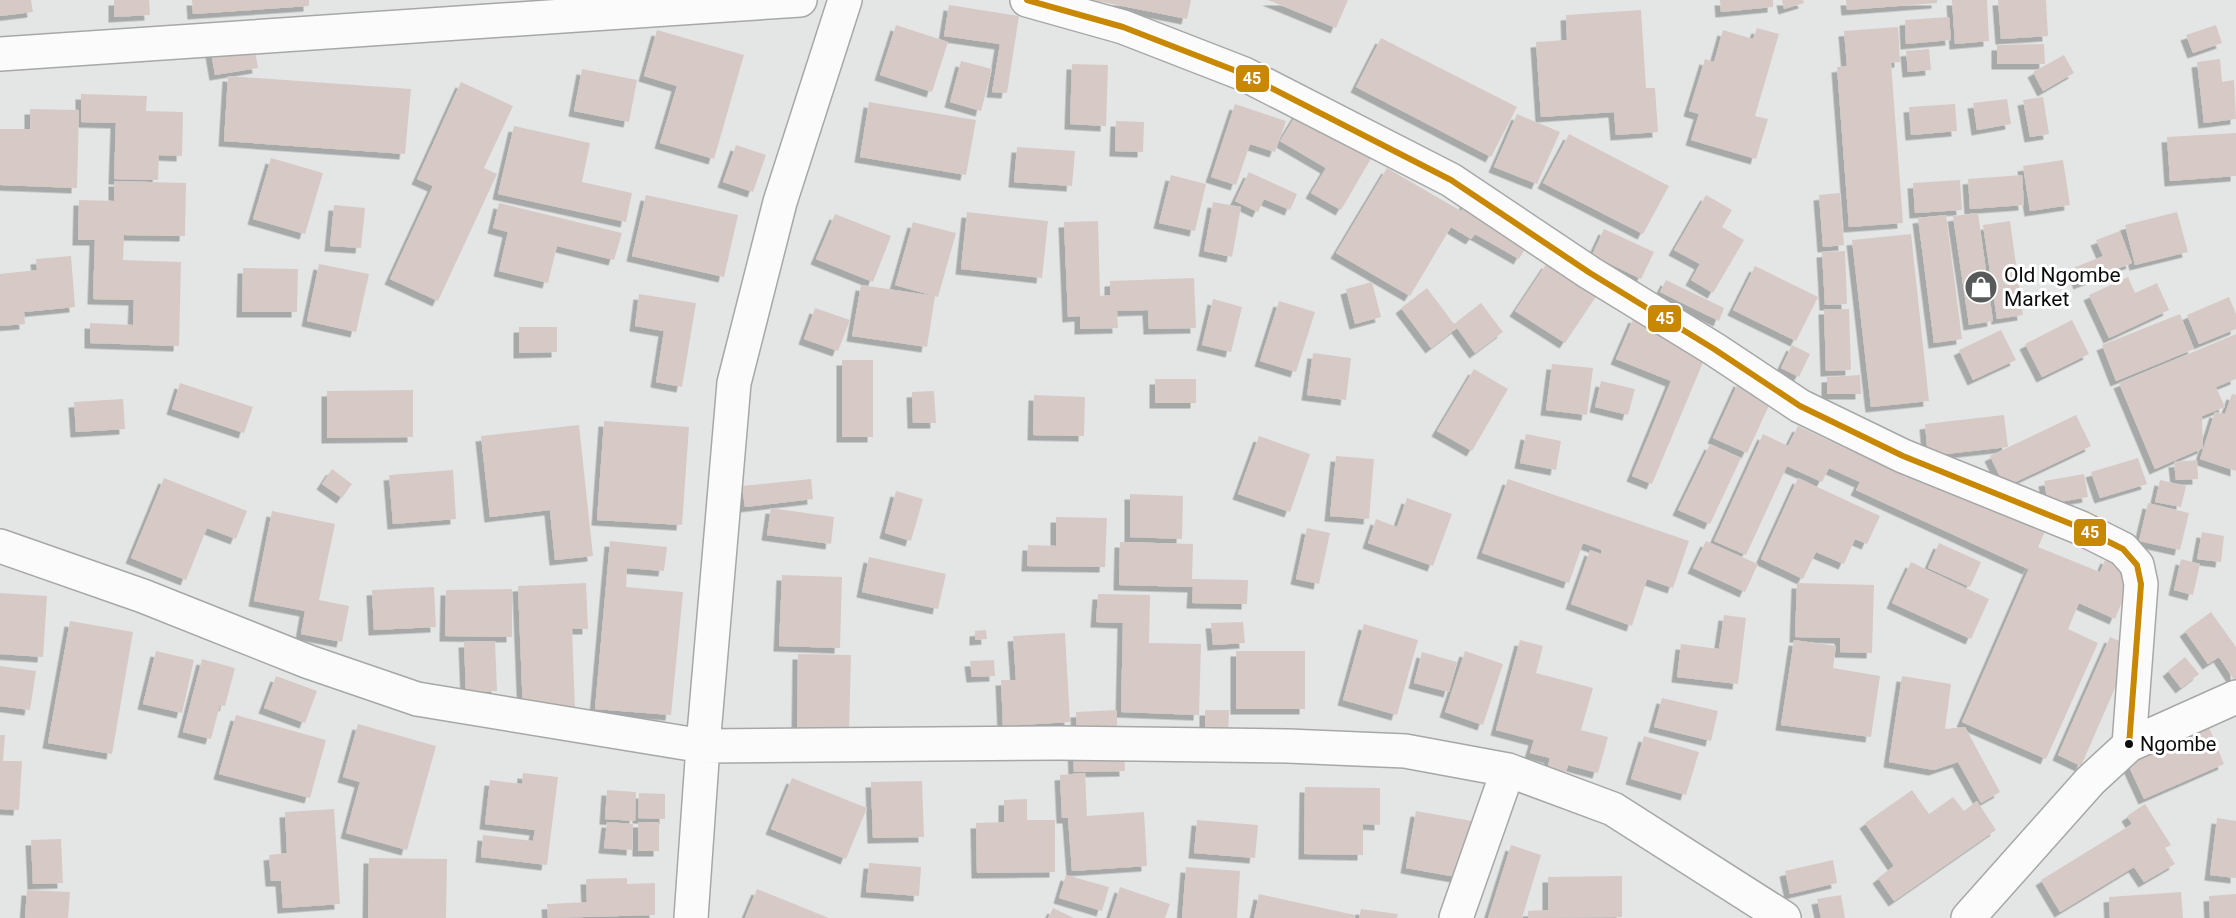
<svg xmlns="http://www.w3.org/2000/svg" width="2236" height="918" viewBox="0 0 2236 918" font-family="Roboto,sans-serif">
	<style>
		.building { fill: #d7cac6; filter: url(#shadow) }
		.lines { fill: none; stroke-linecap: round; stroke-linejoin: round }
		.minor-casing { stroke: #a6a8a7; stroke-width: 36 }
		.minor { stroke: #fbfbfb; stroke-width: 33 }
		.bus-1-casing { stroke: #fff; stroke-width: 10 }
		.bus-1 { stroke: #c88803; stroke-width: 6 }
		.bus-dot { fill: #0c0e0d; stroke: #fff; stroke-width: 2 }
		.labels { text-anchor: middle; stroke-width: 6; stroke-linejoin: round; paint-order: stroke }
		.bus-label { font-size: 20px; fill: #0c0e0d; stroke: #fff; text-anchor: start }
		.poi-label { font-size: 21px; fill: #0c0e0d; stroke: #fff; text-anchor: start }
		.line-badge { stroke: #fff; stroke-width: 2 }
		.badge-label { font-size: 16px; text-anchor: middle; font-weight: bold; fill: #fff }
	</style>
	<defs>
		<filter id="shadow"><feDropShadow dx="-5.5" dy="5.5" stdDeviation="0" flood-color="#0004"/></filter>
	</defs>
	<rect width="100%" height="100%" fill="#e3e6e5"/>
	<path class="building" d="M0,0H31L33,12L0,16Z
		M114,0H149L150,15L114,17Z
		M192,0H309V6L193,14Z
		M1092,0H1191L1187,19Z
		M1268,0H1348L1336,28Z
		M1720,0H1773V7L1721,12Z
		M1782,0H1803L1804,3L1784,9Z
		M1846,0H1937V3L1847,10Z
		M1952,0H1987L1989,41L1955,44Z
		M1998,0H2046L2048,36L2001,39Z
		M949,5L1019,16L1007,93L992,92L1000,44L944,36Z
		M1641,10L1646,88H1655L1658,132L1616,135L1614,112L1541,117L1536,42L1567,40L1566,15Z
		M1949,17L1951,40L1906,44L1905,20Z
		M896,25L948,42L932,92L880,75Z
		M2216,25L2222,43L2193,53L2186,35Z
		M1898,27L1900,62L1891,63L1903,223L1849,227L1837,67L1847,66L1844,31Z
		M1757,28L1779,34L1755,116L1768,119L1756,159L1691,140L1699,114L1689,111L1705,59L1714,62L1723,30L1753,39Z
		M657,30L744,55L714,159L660,143L677,86L644,76Z
		M1381,38L1517,107L1491,157L1356,87Z
		M2044,44L2045,64H1997V45Z
		M254,45L258,68L215,75L211,52Z
		M1929,49L1931,70L1908,72L1906,51Z
		M2064,55L2074,73L2043,91L2033,72Z
		M2220,59L2222,82L2234,80L2236,119L2204,123L2197,62Z
		M961,61L992,69L981,111L950,102Z
		M1072,64L1108,65L1106,126L1070,124Z
		M582,69L637,80L629,122L574,111Z
		M228,76L411,89L405,154L224,141Z
		M461,82L513,106L484,168L497,174L438,301L390,279L433,186L417,179Z
		M81,94L147,96L146,111L183,112L182,156L159,155L158,180L114,179L116,123L81,122Z
		M2043,97L2049,134L2030,137L2023,100Z
		M2007,99L2011,124L1977,130L1973,103Z
		M869,102L976,120L966,175L860,157Z
		M1235,104L1286,121L1275,152L1250,144L1236,185L1211,177Z
		M1955,104L1957,131L1911,135L1909,107Z
		M1301,107L1376,150L1341,210L1311,193L1326,168L1280,141Z
		M30,109L79,110L77,188L0,185V129H30Z
		M1517,114L1560,132L1537,184L1494,167Z
		M1116,121L1144,122L1143,152L1115,151Z
		M514,126L590,143L582,182L632,193L626,222L498,194Z
		M2236,133V176L2170,181L2167,137Z
		M1569,134L1669,186L1643,234L1543,183Z
		M736,145L766,155L753,192L723,182Z
		M1017,147L1075,151L1072,186L1014,182Z
		M271,158L323,173L305,234L253,219Z
		M2063,160L2070,205L2030,211L2023,166Z
		M1387,168L1461,211L1467,199L1532,237L1519,259L1475,234L1471,239L1451,227L1410,296L1336,253Z
		M1249,172L1297,194L1290,210L1264,199L1258,212L1235,201Z
		M1171,175L1206,184L1195,231L1159,223Z
		M2022,175L2024,205L1970,209L1968,179Z
		M1960,180L1962,210L1915,213L1913,183Z
		M114,181L186,183L185,236L124,235L123,260L181,262L179,346L90,343V323L133,325L134,300L93,299L95,240H78L79,200L114,201Z
		M1840,193L1844,245L1823,247L1819,195Z
		M646,195L738,215L724,277L632,256Z
		M1706,195L1732,210L1722,227L1744,240L1713,293L1691,280L1700,264L1674,250Z
		M1213,202L1241,207L1232,257L1204,251Z
		M499,203L622,233L614,260L557,246L548,283L499,271L508,232L493,228Z
		M334,205L365,208L361,248L330,246Z
		M967,212L1048,221L1042,278L961,269Z
		M2177,212L2188,252L2135,265L2125,225Z
		M1978,213L1993,321L1969,325L1953,216Z
		M835,214L891,236L873,282L816,259Z
		M1946,215L1962,339L1934,343L1918,218Z
		M1098,221L1100,296L1110,295V281L1194,278L1196,328L1149,329L1148,310L1117,311L1118,328L1080,329V316L1068,317L1064,222Z
		M2010,221L2023,315L1997,319L1983,225Z
		M913,222L956,233L938,297L895,285Z
		M1604,229L1654,252L1641,279L1592,255Z
		M2120,231L2132,263L2079,284L2073,268L2103,256L2096,240Z
		M1911,234L1929,401L1871,407L1852,240Z
		M1845,251L1847,304L1825,305L1822,252Z
		M71,256L75,307L24,312L25,324L0,326V274L37,270L36,259Z
		M1547,263L1597,295L1565,343L1515,311Z
		M319,264L369,274L356,332L307,321Z
		M1755,266L1818,297L1796,341L1733,310Z
		M243,268L298,269L297,312H242Z
		M2128,277L2135,293L2157,283L2169,310L2109,338L2089,295Z
		M1666,280L1724,308L1719,321L1660,292Z
		M1372,282L1381,317L1355,324L1346,289Z
		M861,285L935,296L927,347L852,336Z
		M1427,288L1454,324L1481,303L1503,332L1475,353L1457,328L1431,348L1401,308Z
		M639,294L696,303L682,387L656,382L664,331L635,326Z
		M2229,297L2236,314V329L2199,344L2187,315Z
		M1213,299L1242,307L1231,352L1202,345Z
		M1279,301L1315,312L1296,372L1260,361Z
		M815,308L850,320L838,351L804,339Z
		M1824,309H1849L1851,370L1826,371Z
		M2180,314L2194,349L2116,381L2102,345Z
		M1634,317L1709,348L1652,484L1632,476L1671,381L1616,359Z
		M2072,320L2089,354L2042,377L2025,344Z
		M519,327H557V352L519,353Z
		M2001,330L2016,360L1973,380L1959,350Z
		M2236,334V379L2216,387L2225,407L2202,416L2203,448L2155,469L2119,383Z
		M1792,345L1810,354L1799,377L1781,368Z
		M1313,353L1351,358L1346,400L1307,395Z
		M842,360H873V437H842Z
		M1552,364L1593,368L1587,415L1546,410Z
		M1474,369L1508,389L1472,451L1437,431Z
		M1860,375L1861,394H1827V377Z
		M1155,379H1196V403H1155Z
		M1601,381L1635,389L1628,415L1595,407Z
		M1739,381L1773,397L1747,453L1713,438Z
		M180,383L253,407L244,433L172,409Z
		M413,390V437L327,438V391Z
		M934,391L936,423H913L912,392Z
		M2232,394L2236,395V471L2200,459L2215,412L2225,414Z
		M1034,395L1085,397L1084,436L1033,435Z
		M123,399L125,429L76,432L74,402Z
		M2004,415L2008,447L1928,456L1925,424Z
		M2076,415L2091,446L2005,487L1990,456Z
		M604,421L689,427L682,525L597,520Z
		M579,425L593,556L555,560L550,510L490,517L481,436Z
		M1798,426L1871,460L1874,450L2046,529L2038,547L2100,572L2106,558L2135,570L2115,619L2079,603L2068,629L2098,643L2046,759L1962,722L2033,559L2028,569L1856,490L1860,482L1829,468L1822,482L1787,466L1746,555L1714,541L1763,434L1788,446Z
		M1526,434L1561,441L1556,470L1520,463Z
		M1259,436L1310,454L1290,512L1238,494Z
		M1710,444L1741,458L1710,524L1678,510Z
		M1336,456L1374,459L1369,519L1330,516Z
		M2138,458L2147,484L2100,498L2091,472Z
		M2197,460L2198,479L2176,480L2174,462Z
		M332,469L352,484L342,498L322,484Z
		M453,470L456,519L393,524L389,475Z
		M2084,474L2088,497L2048,504L2044,481Z
		M164,478L247,511L236,539L207,528L186,580L131,558Z
		M1798,478L1880,516L1867,544L1855,539L1844,564L1816,552L1803,579L1761,559Z
		M811,479L813,499L745,507L742,486Z
		M1508,479L1689,541L1673,588L1647,579L1632,626L1571,604L1590,550L1601,554L1602,550L1583,543L1569,583L1482,553Z
		M2160,480L2186,486L2181,507L2155,502Z
		M896,491L923,499L911,541L885,533Z
		M1130,494L1183,496L1182,539L1130,537Z
		M1407,498L1452,514L1433,566L1368,543L1376,519L1397,527Z
		M2148,503L2189,513L2180,550L2139,541Z
		M771,508L834,517L831,544L767,535Z
		M272,511L335,524L319,600L349,606L342,642L301,634L305,611L254,601Z
		M1056,517L1107,518L1105,567L1027,566L1028,545L1056,546Z
		M1307,528L1330,533L1319,584L1296,579Z
		M2202,532L2224,536L2221,562L2197,559Z
		M610,541L667,547L664,571L627,568L626,587L683,592L671,715L595,709Z
		M1706,541L1758,564L1745,592L1693,568Z
		M1120,542L1193,544L1192,579L1248,580L1247,604L1192,603L1193,587L1119,585Z
		M1939,543L1981,562L1970,587L1928,568Z
		M869,557L946,574L938,609L862,592Z
		M2181,559L2200,564L2193,595L2174,590Z
		M1911,562L1989,599L1971,639L1892,603Z
		M782,575L842,577L840,648L779,646Z
		M586,583L588,629H572L575,710L523,712L518,586Z
		M1797,583L1874,585L1872,653L1840,652V638L1795,637Z
		M434,587L436,627L374,630L372,590Z
		M512,589V637L445,636L446,590Z
		M0,593L47,596L43,657L0,654Z
		M1098,594L1150,595L1149,643L1201,644L1199,715L1121,712L1123,623L1096,622Z
		M2211,612L2236,647V683L2219,657L2208,664L2185,631Z
		M1724,615L1746,618L1738,684L1677,677L1681,644L1719,649Z
		M70,621L133,632L112,754L48,743Z
		M1243,622L1245,643L1213,645L1211,623Z
		M1364,624L1418,640L1397,715L1343,700Z
		M986,630L987,639L975,640V631Z
		M1065,633L1070,722L1003,726L1001,680H1016L1013,636Z
		M2110,637L2133,647L2081,766L2058,755Z
		M1520,640L1543,646L1536,673L1593,688L1581,730L1608,737L1598,773L1568,765L1565,775L1547,770L1550,758L1530,753L1534,740L1496,730Z
		M1794,640L1836,646L1833,668L1880,676L1871,737L1781,725Z
		M495,641L497,691L466,692L464,642Z
		M156,651L194,660L182,713L143,704Z
		M1236,651H1305V709H1236Z
		M1465,651L1503,664L1483,725L1445,712Z
		M1422,652L1457,662L1449,692L1414,683Z
		M798,654L851,655L849,733L797,732Z
		M2185,657L2199,674L2181,688L2168,671Z
		M202,659L235,668L225,706L220,705L211,739L183,732Z
		M994,660L995,676L972,677L970,661Z
		M0,666L36,671L30,710L0,706Z
		M276,676L317,691L305,723L264,708Z
		M1902,676L1951,684L1945,729L1965,727L2000,792L1981,803L1958,762L1934,770L1889,762Z
		M1662,698L1718,711L1711,741L1654,727Z
		M1117,710V735L1077,736L1076,712Z
		M1205,710H1229L1228,736L1205,735Z
		M236,715L326,740L310,798L219,774Z
		M358,724L436,746L407,850L346,833L360,782L343,777Z
		M2208,725L2224,764L2144,799L2126,760Z
		M0,735H5L3,761H22L19,810L0,809Z
		M1644,736L1699,752L1686,795L1631,779Z
		M1124,745L1125,771L1074,772L1073,746Z
		M523,773L558,777L547,865L481,857L483,835L533,841L535,830L485,824L490,780L522,784Z
		M1085,773L1087,816L1144,812L1147,866L1072,871L1068,818H1062L1060,775Z
		M792,778L867,808L846,859L771,829Z
		M922,781L924,837L873,838L871,782Z
		M1305,787L1380,788V825L1363,824V855L1304,854Z
		M607,790L636,792L635,821L605,819Z
		M1912,790L1929,814L1953,797L1964,811L1977,801L1996,830L1894,901L1878,878L1894,866L1865,823Z
		M639,793L665,794V819L638,818Z
		M1027,799V820H1055V872L977,873L976,823L1004,822V800Z
		M2145,804L2171,845L2165,848L2175,864L2144,882L2134,867L2060,912L2041,880L2132,824L2127,816Z
		M334,809L340,904L283,908L281,881H271L269,855L287,853L285,812Z
		M1416,811L1472,821L1462,878L1406,868Z
		M2217,818L2236,821V878L2210,875Z
		M1197,820L1258,825L1255,858L1194,853Z
		M607,822L633,824L632,850L604,848Z
		M638,822H659V851H638Z
		M61,839L63,883L33,884L31,840Z
		M1511,845L1541,855L1522,918H1488Z
		M369,858L447,859L446,918H368Z
		M1833,860L1837,883L1790,894L1785,871Z
		M869,863L921,867L919,896L866,892Z
		M1186,867L1240,871L1237,918H1182Z
		M1066,875L1109,887L1102,911L1059,898Z
		M1622,876V917L1528,918V911L1548,910V877Z
		M627,878V884L655,883V915L548,918L547,904L587,902L586,879Z
		M1120,887L1170,904L1165,918H1110Z
		M757,889L829,918H745Z
		M27,890L70,892L68,918H25Z
		M2181,892L2183,918H2110L2109,897Z
		M1259,894L1355,915L1354,918H1254Z
		M2236,894V918H2210L2209,896Z
		M1841,895L1845,918H1821L1817,899Z
		M1053,908L1074,918H1048Z
		M1361,909L1398,914L1397,918H1359Z"/>
	<g class="lines">
		<defs>
			<path id="minor" d="M1027,0L1123,27L1244,74L1451,180L1590,273L1714,349L1800,406L1903,456L2081,528L2123,549L2137,565L2141,584L2129,745
				M0,54L800,0
				M0,546L143,596L309,662L417,699L703,746L1059,743L1288,746L1405,751L1508,770L1613,809L1784,918
				M691,918L703,746L734,383L780,202L845,0
				M1456,918L1508,770
				M1968,918L2090,781L2129,745L2236,697"/>
		</defs>
		<use href="#minor" class="minor-casing"/>
		<use href="#minor" class="minor"/>
		<defs>
			<path id="bus-1" d="M1027,0L1123,27L1244,74L1451,180L1590,273L1714,349L1800,406L1903,456L2081,528L2123,549L2137,565L2141,584L2129,745"/>
		</defs>
		<use href="#bus-1" class="bus-1-casing"/>
		<use href="#bus-1" class="bus-1"/>
	</g>
	<defs>
		<symbol id="shop-disc" viewBox="-11 -11 22 22"><circle r="9.5" fill="#575a59" stroke="#fff"/><path d="M-5-2.5h2.3a2.7 3.5 0 0 1 5.4 0H5L5.5 6h-11ZM-1.5-2.5h3a1.5 2.3 0 0 0-3 0Z" fill="#fff"/></symbol>
	</defs>
	<g fill-rule="evenodd">
		<use href="#shop-disc" x="1962" y="268" width="38" height="38"/>
	</g>
	<circle class="bus-dot" cx="2129" cy="744" r="5"/>
	<g class="labels">
		<g class="bus-label">
			<text x="2140" y="751">Ngombe</text>
		</g>
		<g class="poi-label">
			<text x="2004" y="282">Old Ngombe<tspan x="2004" dy="24">Market</tspan></text>
		</g>
	</g>
	<g class="line-badge">
		<rect x="1235" y="64" width="35" height="29" rx="6" fill="#c88803"/>
		<rect x="1647" y="304" width="35" height="29" rx="6" fill="#c88803"/>
		<rect x="2073" y="518" width="34" height="29" rx="6" fill="#c88803"/>
	</g>
	<g class="badge-label">
		<text x="1252" y="84">45</text>
		<text x="1665" y="324">45</text>
		<text x="2090" y="538">45</text>
	</g>
</svg>
